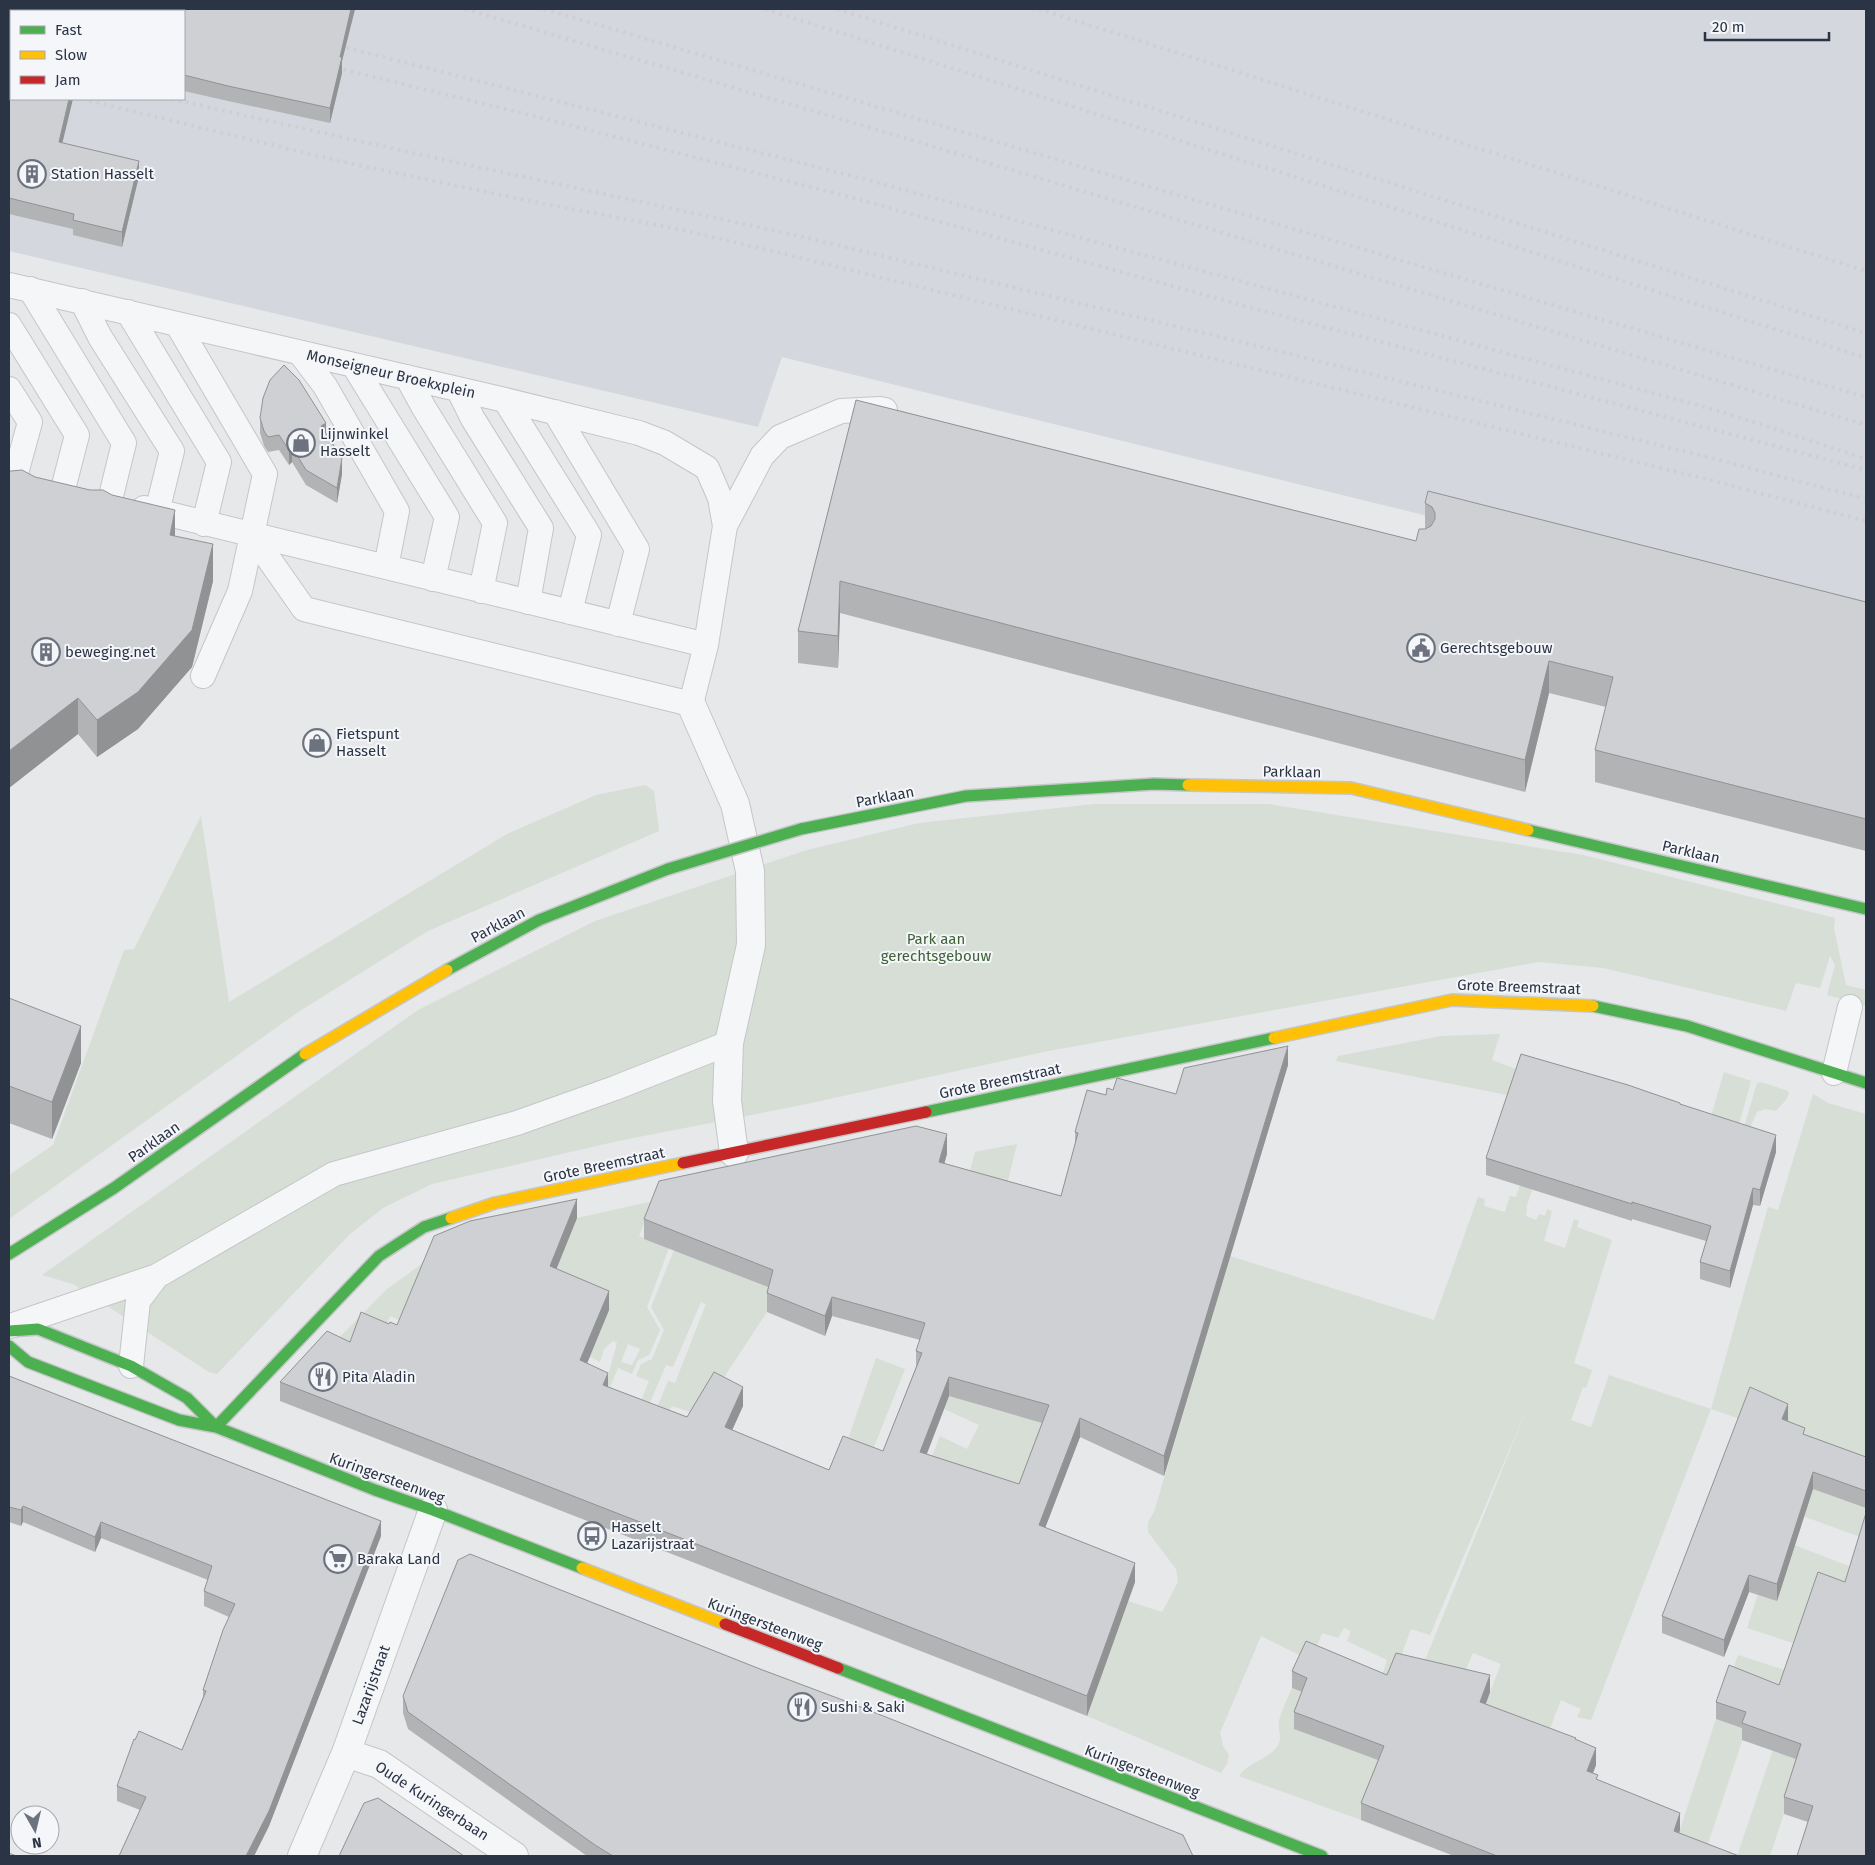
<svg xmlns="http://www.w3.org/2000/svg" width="1875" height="1865" viewBox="0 0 1875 1865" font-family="'Fira Sans',sans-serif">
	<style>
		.built { fill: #d4d7dd; fill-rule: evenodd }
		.green { fill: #d6ded6; fill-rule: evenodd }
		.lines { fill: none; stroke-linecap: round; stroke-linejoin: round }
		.lane-casing { stroke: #c4c6c8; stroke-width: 26 }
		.street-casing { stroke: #c4c6c8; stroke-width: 30 }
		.fast-casing { stroke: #c4c6c8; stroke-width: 14 }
		.slow-casing { stroke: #c4c6c8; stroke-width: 14 }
		.jam-casing { stroke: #c4c6c8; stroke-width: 14 }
		.lane { stroke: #f5f6f7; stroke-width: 24 }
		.street { stroke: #f5f6f7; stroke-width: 28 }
		.fast { stroke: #4caf50; stroke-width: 11 }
		.slow { stroke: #ffc107; stroke-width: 11 }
		.jam { stroke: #c62828; stroke-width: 11 }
		.rail { stroke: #cecfd2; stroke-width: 4; stroke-dasharray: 2.5 5; stroke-linecap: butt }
		.fast-bridge-casing { stroke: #c4c6c8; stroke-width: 14; stroke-linecap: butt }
		.fast-bridge { stroke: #4caf50; stroke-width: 11 }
		.wall { fill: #b1b3b5; fill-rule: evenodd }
		.shaded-wall { fill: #909294 }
		.building { fill: #ced0d3; stroke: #909294; fill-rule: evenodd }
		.labels { text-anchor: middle; stroke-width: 4; stroke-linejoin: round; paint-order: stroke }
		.poi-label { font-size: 15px; fill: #2b3445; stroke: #f4f6f9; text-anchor: start }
		.street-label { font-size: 15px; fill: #2b3445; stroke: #f4f6f9 }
		.park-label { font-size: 15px; fill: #3f6138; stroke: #f4f6f9 }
	</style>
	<rect width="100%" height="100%" fill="#e6e8ea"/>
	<path class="built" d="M9,9H1866V624L782,357L758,427L9,251ZM11,11H184V99H11Z"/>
	<path class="green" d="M645,785L654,791L659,831L428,931L298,1012L9,1219V1175L53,1145L124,950L134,949L201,816L229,1002L507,834L596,795Z
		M1094,804H1268L1583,855L1835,918L1834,928L1846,985L1866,990V1006L1827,995L1835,965L1830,956L1820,988L1796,983L1786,1011L1603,968L1539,962L1043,1052L807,1104L618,1141L432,1184L383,1208L349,1235L217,1374L209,1372L73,1284L42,1275L418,1010L595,921L807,850L919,823Z
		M1500,1034L1492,1060L1521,1071L1512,1096L1336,1061L1338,1056L1441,1036Z
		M1724,1072L1751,1081L1735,1139L1707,1130Z
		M1761,1082L1788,1091L1789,1094L1786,1100L1776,1111L1765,1109L1757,1112L1748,1133L1740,1141L1757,1083Z
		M1813,1094L1828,1103L1866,1114V1539L1786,1510L1743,1420L1711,1409L1591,1720L1577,1717L1581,1709L1561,1700L1544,1744L1472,1739L1501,1664L1473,1653L1447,1713L1410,1697L1361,1820L1239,1776C1249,1762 1266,1760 1276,1748C1284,1738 1277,1731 1279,1721C1281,1711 1288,1698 1292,1688L1307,1695L1295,1729L1333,1743L1378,1688L1387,1660L1347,1641L1351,1631L1344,1628L1338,1638L1322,1633L1311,1661L1261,1636L1220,1733L1223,1746L1229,1755L1227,1764L1221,1773L1087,1716L1128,1601L1162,1612L1178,1582L1176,1569L1148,1532V1522L1154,1512L1230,1256L1434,1320L1478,1197L1485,1199L1484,1206L1505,1212L1510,1196L1516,1197L1524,1172L1535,1182L1526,1208L1527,1209L1526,1216L1536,1220L1539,1214L1545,1216L1547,1209L1552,1211L1544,1241L1565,1248L1574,1219L1579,1221L1577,1227L1612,1240L1574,1363L1592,1370L1586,1388L1583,1387L1571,1420L1591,1427L1609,1375L1711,1409L1768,1207L1778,1210ZM1528,1406L1413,1690L1400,1659L1411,1629L1430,1635Z
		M1017,1144L1005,1193L965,1189L975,1152Z
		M653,1201L639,1236L669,1248L647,1307L660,1330L649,1355L638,1360L632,1374L618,1368L608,1392L604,1390L617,1343L613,1341L604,1349L600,1362L590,1357L609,1310L550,1284L577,1218ZM628,1344L640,1349L632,1365L621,1362Z
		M674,1250L773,1289L767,1312L699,1415L672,1406L664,1419L654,1415L668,1381L675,1383L706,1304L701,1302L673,1367L666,1365L643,1419L635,1416L649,1381L636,1376L641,1364L652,1359L664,1330L651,1307Z
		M434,1255L406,1323L390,1316L381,1340L350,1361L327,1350L386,1290Z
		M876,1358L905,1369L872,1452L847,1442Z
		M952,1389L983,1391L979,1405L1049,1425L1018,1507L914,1502L940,1436L967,1449L979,1425L944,1409Z
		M1776,1538L1854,1568L1845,1599L1799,1645L1747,1628Z
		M1738,1655L1816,1680L1805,1711L1729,1682Z
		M1716,1719L1746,1729L1704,1856L1674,1848Z
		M1781,1726L1809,1737L1770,1856H1737Z"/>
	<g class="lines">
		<defs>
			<path id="lane" d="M9,285L505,400L639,433L665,443L707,468L720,498L725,526
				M30,289L124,443L110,500
				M82,301L100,337L172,451L157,512
				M128,312L219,462L204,524
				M177,324L265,474L240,591L203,676
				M9,325L77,435L63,489
				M300,353L325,386L397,511L386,567
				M354,366L447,517L433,579
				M407,377L424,408L495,523L481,591
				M9,389L30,422L15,477
				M458,389L473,419L541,528L528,602
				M505,400L589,535L570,612
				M555,412L637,549L618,624
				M144,508L706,645
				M252,535L304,609L691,704L706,645L725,526L762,456L780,437L841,411L880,409L885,410
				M1834,1073L1850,1007
				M10,1326L157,1276L334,1174L517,1123L615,1088L729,1043
				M131,1366L138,1301L157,1276"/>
			<path id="street" d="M691,704L735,804L750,871L751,945L729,1043L727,1101L734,1153
				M346,1753L379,1764L514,1856
				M302,1856L346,1753L433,1510"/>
			<path id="fast" d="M801,829L966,796L1154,784L1188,785
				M1528,830L1866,909
				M447,970L539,920L668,869
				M1593,1006L1687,1026L1866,1083
				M926,1112L1274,1038
				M9,1254L114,1188L305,1054
				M9,1331L38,1329L131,1366L187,1398L216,1427
				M9,1346L28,1362L179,1420L216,1427L375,1490L433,1510L582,1568
				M216,1427L379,1256L424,1227L451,1218
				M838,1668L1322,1856"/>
			<path id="slow" d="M1188,785L1351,788L1528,830
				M1274,1038L1452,1000L1593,1006
				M305,1054L447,970
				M451,1218L495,1203L683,1163
				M582,1568L725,1624"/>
			<path id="jam" d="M683,1163L926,1112
				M725,1624L838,1668"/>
		</defs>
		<use href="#lane" class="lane-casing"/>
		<use href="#street" class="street-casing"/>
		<use href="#fast" class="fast-casing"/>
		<use href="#slow" class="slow-casing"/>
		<use href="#jam" class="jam-casing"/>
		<use href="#lane" class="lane"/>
		<use href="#street" class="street"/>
		<use href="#fast" class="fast"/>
		<use href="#slow" class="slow"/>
		<use href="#jam" class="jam"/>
		<path class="rail" d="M465,9L878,130L1866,425
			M544,9L1866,397
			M765,9L1866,358
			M837,9L1866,333
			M1039,9L1866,271
			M332,44L860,178L1723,412L1866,459
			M329,66L546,119L853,198L1245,306L1866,470
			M82,99L339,161L535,202L678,229L789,255L1706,479L1866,521
			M171,99L422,155L795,235L1237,341L1711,458L1866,499"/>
		<defs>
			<path id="fast-bridge" d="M668,869L801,829"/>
		</defs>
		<use href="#fast-bridge" class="fast-bridge-casing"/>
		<use href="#fast-bridge" class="fast-bridge"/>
	</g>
	<path class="wall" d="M9,9H355L342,61V73L330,123L228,101L184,91V11H11L62,143L139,176L122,247L73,235V229L9,214Z
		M856,400L1416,541L1425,529V503L1866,602V851L1595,782V750L1606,707L1549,693L1525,792L840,613L838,668L798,663V631Z
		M260,418L326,433L342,474L337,503L306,485L292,462L289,465L279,450L268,452L264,446L260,433Z
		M9,471L35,477L175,536L213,581L192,667L138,729L97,757L78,734L9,788Z
		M9,998L81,1063L52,1139L9,1123Z
		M1288,1065L1164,1476L1080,1437L1045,1528L1135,1582L1087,1716L280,1401V1382L350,1342L389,1324L397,1325L577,1218L556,1269L609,1310L587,1364L608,1387L687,1417L743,1406L732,1430L829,1470L883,1451L916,1367V1351L920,1340L832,1316L825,1336L767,1312V1293L768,1287L644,1239V1219L947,1154L944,1164L1061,1196L1075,1146V1132L1106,1095L1113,1090L1176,1094ZM949,1396L1042,1423L1019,1484L927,1454Z
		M1680,1104L1776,1152L1760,1206L1753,1205L1730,1288L1700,1279V1262L1706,1241L1632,1219V1221L1486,1175V1158Z
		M9,1376L381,1536L269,1826L254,1856H119L140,1810L117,1801V1786L182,1750L203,1697V1690L229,1617L204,1606V1591L208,1580L101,1538L95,1552L23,1522L21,1526L9,1522Z
		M1788,1420V1421L1805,1435L1866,1457V1508L1813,1489L1777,1601L1749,1592L1724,1657L1662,1633V1616Z
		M1845,1582L1866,1856L1808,1822L1784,1814V1797L1796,1759L1742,1740V1728L1716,1719V1702L1779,1685Z
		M1292,1671L1387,1675L1490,1692L1486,1704L1576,1739L1596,1765L1593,1773L1598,1780L1680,1830L1679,1833L1739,1856H1454L1361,1820V1803L1378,1760L1294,1729V1712L1302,1692L1292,1688Z
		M403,1696L1193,1856H587L408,1729L403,1713Z"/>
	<path class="shaded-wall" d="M351,9H355L342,61V73L330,123V108L340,57Z
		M69,99H73L59,157V142Z
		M139,161V176L122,247V232Z
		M326,423V438L321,426Z
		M292,447V462L289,465V450Z
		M342,458V474L337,503V488Z
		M175,510V547L170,535Z
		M213,544V581L192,667L138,729L97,757V720Z
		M840,581V613L838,668V636Z
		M1549,661V693L1525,792V760Z
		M78,698V734L9,788V751Z
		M81,1026V1063L52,1139V1102Z
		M1288,1046V1065L1164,1476V1456Z
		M947,1134V1154L939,1182V1162Z
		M1776,1135V1152L1760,1206V1190Z
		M1753,1188V1205L1730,1288V1271Z
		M577,1199V1218L550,1285V1266Z
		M609,1291V1310L580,1380V1360Z
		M832,1297V1316L825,1336V1316Z
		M608,1373V1392L603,1385Z
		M949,1377V1396L920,1471V1452Z
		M743,1387V1406L725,1446V1427Z
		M1788,1404V1420L1782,1436V1419Z
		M1080,1418V1437L1039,1544V1525Z
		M1813,1472V1489L1777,1601V1584Z
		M23,1506V1522L21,1526V1510Z
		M381,1521V1536L269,1826L254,1856H246Z
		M101,1522V1538L95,1552V1537Z
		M1135,1563V1582L1087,1716V1696Z
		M1749,1575V1592L1724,1657V1640Z
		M1490,1675V1692L1480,1719V1702Z
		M1596,1748V1765L1587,1788V1771Z
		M1680,1813V1830L1674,1848V1831Z"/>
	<path class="building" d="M9,9H351L340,57H342L330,108L228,86L184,75V11H11V99H69L59,142L139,161L122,232L73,220L74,214L9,198Z
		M284,365L299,380L326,423L321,426L342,458L337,488L306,470L292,447L289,450L279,435L268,437L264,431L260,418L263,398L270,380Z
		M856,400L1416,541L1419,529H1425L1431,526L1435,519V513L1432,507L1425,503L1428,491L1866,602V819L1595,750L1613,677L1549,661L1525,760L840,581L838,636L798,631Z
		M22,470L35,477L90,490H103L112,495L175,510L170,535L213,544L192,630L138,692L97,720L78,698L9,751V471H11Z
		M9,998L81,1026L52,1102L9,1086Z
		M1288,1046L1164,1456L1080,1418L1039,1525L1135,1563L1087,1696L280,1382L327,1331L350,1342L361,1312L389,1324L390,1322L397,1325L434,1236L470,1221L577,1199L550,1266L609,1291L580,1360L608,1373L603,1385L687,1417L714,1372L743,1387L725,1427L829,1470L843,1436L883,1451L922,1353L916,1351L925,1323L832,1297L825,1316L767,1293L773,1270L644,1219L659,1181L916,1126L947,1134L939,1162L1061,1196L1078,1133L1075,1132L1087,1090L1106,1095L1107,1088L1113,1090L1117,1078L1176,1094L1184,1068ZM949,1377L1049,1405L1019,1484L920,1452Z
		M1521,1054L1628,1085L1680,1103V1104L1776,1135L1760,1190L1753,1188L1730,1271L1700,1262L1711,1226L1632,1202V1204L1486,1158Z
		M9,1376L381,1521L269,1811L246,1856H119L146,1797L117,1786L134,1739L135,1740L139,1731L182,1750L206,1691L203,1690L223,1630L235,1604L204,1591L212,1566L101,1522L95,1537L23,1506L21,1510L9,1507Z
		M1750,1387L1788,1404L1782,1419L1805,1428L1803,1434L1866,1457V1491L1813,1472L1777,1584L1749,1575L1724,1640L1662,1616Z
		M1866,1513V1856H1797L1813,1806L1784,1797L1801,1744L1742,1723L1746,1712L1716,1702L1729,1665L1779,1685L1818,1572L1845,1582Z
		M470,1554L760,1669L848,1702L1183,1835L1193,1856H613L595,1845L408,1712L403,1696L458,1560Z
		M1306,1641L1387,1675L1396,1653L1490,1675L1480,1702L1576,1738L1575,1739L1596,1748L1587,1771L1598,1775L1596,1779L1680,1813L1674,1831L1739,1856H1497L1361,1803L1384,1746L1294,1712L1307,1678L1292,1671Z
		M378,1798L464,1856H339L364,1803Z
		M9,1853L16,1856H9Z"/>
	<defs>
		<symbol id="building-ring" viewBox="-11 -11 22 22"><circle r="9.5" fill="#f4f6f9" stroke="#6c737f" stroke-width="1.5"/><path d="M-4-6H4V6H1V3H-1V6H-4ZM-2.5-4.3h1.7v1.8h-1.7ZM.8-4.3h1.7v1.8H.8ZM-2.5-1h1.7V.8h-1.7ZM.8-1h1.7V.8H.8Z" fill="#6c737f"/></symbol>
		<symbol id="shop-ring" viewBox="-11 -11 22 22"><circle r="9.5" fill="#f4f6f9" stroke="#6c737f" stroke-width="1.5"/><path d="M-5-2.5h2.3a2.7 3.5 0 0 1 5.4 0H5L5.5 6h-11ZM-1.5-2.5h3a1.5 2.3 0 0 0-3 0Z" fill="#6c737f"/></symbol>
		<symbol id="civic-ring" viewBox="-11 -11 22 22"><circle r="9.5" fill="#f4f6f9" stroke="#6c737f" stroke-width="1.5"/><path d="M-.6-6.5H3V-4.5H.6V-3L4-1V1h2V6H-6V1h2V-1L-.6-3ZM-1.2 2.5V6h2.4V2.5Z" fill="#6c737f"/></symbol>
		<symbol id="restaurant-ring" viewBox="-11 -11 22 22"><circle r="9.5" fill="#f4f6f9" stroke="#6c737f" stroke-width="1.5"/><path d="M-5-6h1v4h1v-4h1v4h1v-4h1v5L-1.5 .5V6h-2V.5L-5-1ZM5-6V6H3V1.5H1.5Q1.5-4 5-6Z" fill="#6c737f"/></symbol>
		<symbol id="bus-ring" viewBox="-11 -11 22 22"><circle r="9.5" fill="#f4f6f9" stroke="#6c737f" stroke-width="1.5"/><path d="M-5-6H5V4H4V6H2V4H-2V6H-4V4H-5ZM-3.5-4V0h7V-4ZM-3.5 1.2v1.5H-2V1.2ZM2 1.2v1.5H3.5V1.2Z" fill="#6c737f"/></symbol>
		<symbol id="supermarket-ring" viewBox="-11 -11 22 22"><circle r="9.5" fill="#f4f6f9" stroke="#6c737f" stroke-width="1.5"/><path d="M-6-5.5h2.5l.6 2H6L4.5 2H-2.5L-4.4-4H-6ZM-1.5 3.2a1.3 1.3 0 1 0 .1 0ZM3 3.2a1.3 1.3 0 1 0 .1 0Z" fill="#6c737f"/></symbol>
	</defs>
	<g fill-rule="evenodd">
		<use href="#building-ring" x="16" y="158" width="32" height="32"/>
		<use href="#shop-ring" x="285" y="427" width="32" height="32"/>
		<use href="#civic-ring" x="1405" y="632" width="32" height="32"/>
		<use href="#building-ring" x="30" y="636" width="32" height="32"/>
		<use href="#shop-ring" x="301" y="727" width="32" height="32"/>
		<use href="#restaurant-ring" x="307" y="1361" width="32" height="32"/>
		<use href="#bus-ring" x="576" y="1520" width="32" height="32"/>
		<use href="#supermarket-ring" x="322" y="1543" width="32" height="32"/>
		<use href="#restaurant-ring" x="786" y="1691" width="32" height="32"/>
	</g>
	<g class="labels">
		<g class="poi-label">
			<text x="51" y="179">Station Hasselt</text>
			<text x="320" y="439">Lijnwinkel<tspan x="320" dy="17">Hasselt</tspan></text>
			<text x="1440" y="653">Gerechtsgebouw</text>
			<text x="65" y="657">beweging.net</text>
			<text x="336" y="739">Fietspunt<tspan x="336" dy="17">Hasselt</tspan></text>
			<text x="342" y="1382">Pita Aladin</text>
			<text x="611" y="1532">Hasselt<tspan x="611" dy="17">Lazarijstraat</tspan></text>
			<text x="357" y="1564">Baraka Land</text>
			<text x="821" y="1712">Sushi &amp; Saki</text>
		</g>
		<g class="street-label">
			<text transform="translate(391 374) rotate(13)" y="5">Monseigneur Broekxplein</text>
			<text transform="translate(1292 772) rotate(1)" y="5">Parklaan</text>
			<text transform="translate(885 797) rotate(-11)" y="5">Parklaan</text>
			<text transform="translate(1691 852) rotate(13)" y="5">Parklaan</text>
			<text transform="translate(498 925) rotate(-28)" y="5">Parklaan</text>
			<text transform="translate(1519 987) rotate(2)" y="5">Grote Breemstraat</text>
			<text transform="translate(1000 1081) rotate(-12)" y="5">Grote Breemstraat</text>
			<text transform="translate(154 1142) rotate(-35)" y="5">Parklaan</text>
			<text transform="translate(604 1165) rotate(-12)" y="5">Grote Breemstraat</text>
			<text transform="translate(387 1478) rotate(20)" y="5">Kuringersteenweg</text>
			<text transform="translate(765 1624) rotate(21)" y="5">Kuringersteenweg</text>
			<text transform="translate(371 1685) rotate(-70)" y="5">Lazarijstraat</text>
			<text transform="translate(1142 1771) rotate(21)" y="5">Kuringersteenweg</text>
			<text transform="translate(432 1801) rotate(33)" y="5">Oude Kuringerbaan</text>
		</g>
		<g class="park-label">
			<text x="936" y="944">Park aan<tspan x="936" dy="17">gerechtsgebouw</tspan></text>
		</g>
	</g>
	<rect width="1875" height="1865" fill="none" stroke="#2b3445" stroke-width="20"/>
	<rect x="10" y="10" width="175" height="90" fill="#f4f6f9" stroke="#a4a8b1"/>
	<rect x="20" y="26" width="25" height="8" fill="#4caf50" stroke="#a4a8b1"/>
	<text x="55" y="35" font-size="15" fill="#2b3445">Fast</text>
	<rect x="20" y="51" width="25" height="8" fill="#ffc107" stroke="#a4a8b1"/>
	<text x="55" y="60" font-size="15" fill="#2b3445">Slow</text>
	<rect x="20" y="76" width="25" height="8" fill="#c62828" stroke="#a4a8b1"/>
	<text x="55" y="85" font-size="15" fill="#2b3445">Jam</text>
	<g transform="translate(35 1830) rotate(172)"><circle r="24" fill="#f4f6f9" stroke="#a4a8b1"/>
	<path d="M0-4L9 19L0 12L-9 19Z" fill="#6c737f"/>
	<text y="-8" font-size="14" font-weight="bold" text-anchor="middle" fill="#2b3445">N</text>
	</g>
	<path d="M1705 32v8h124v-8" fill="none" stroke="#2b3445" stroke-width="2.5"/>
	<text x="1712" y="32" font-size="15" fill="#2b3445" stroke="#f4f6f9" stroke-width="4" paint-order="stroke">20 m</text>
</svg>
